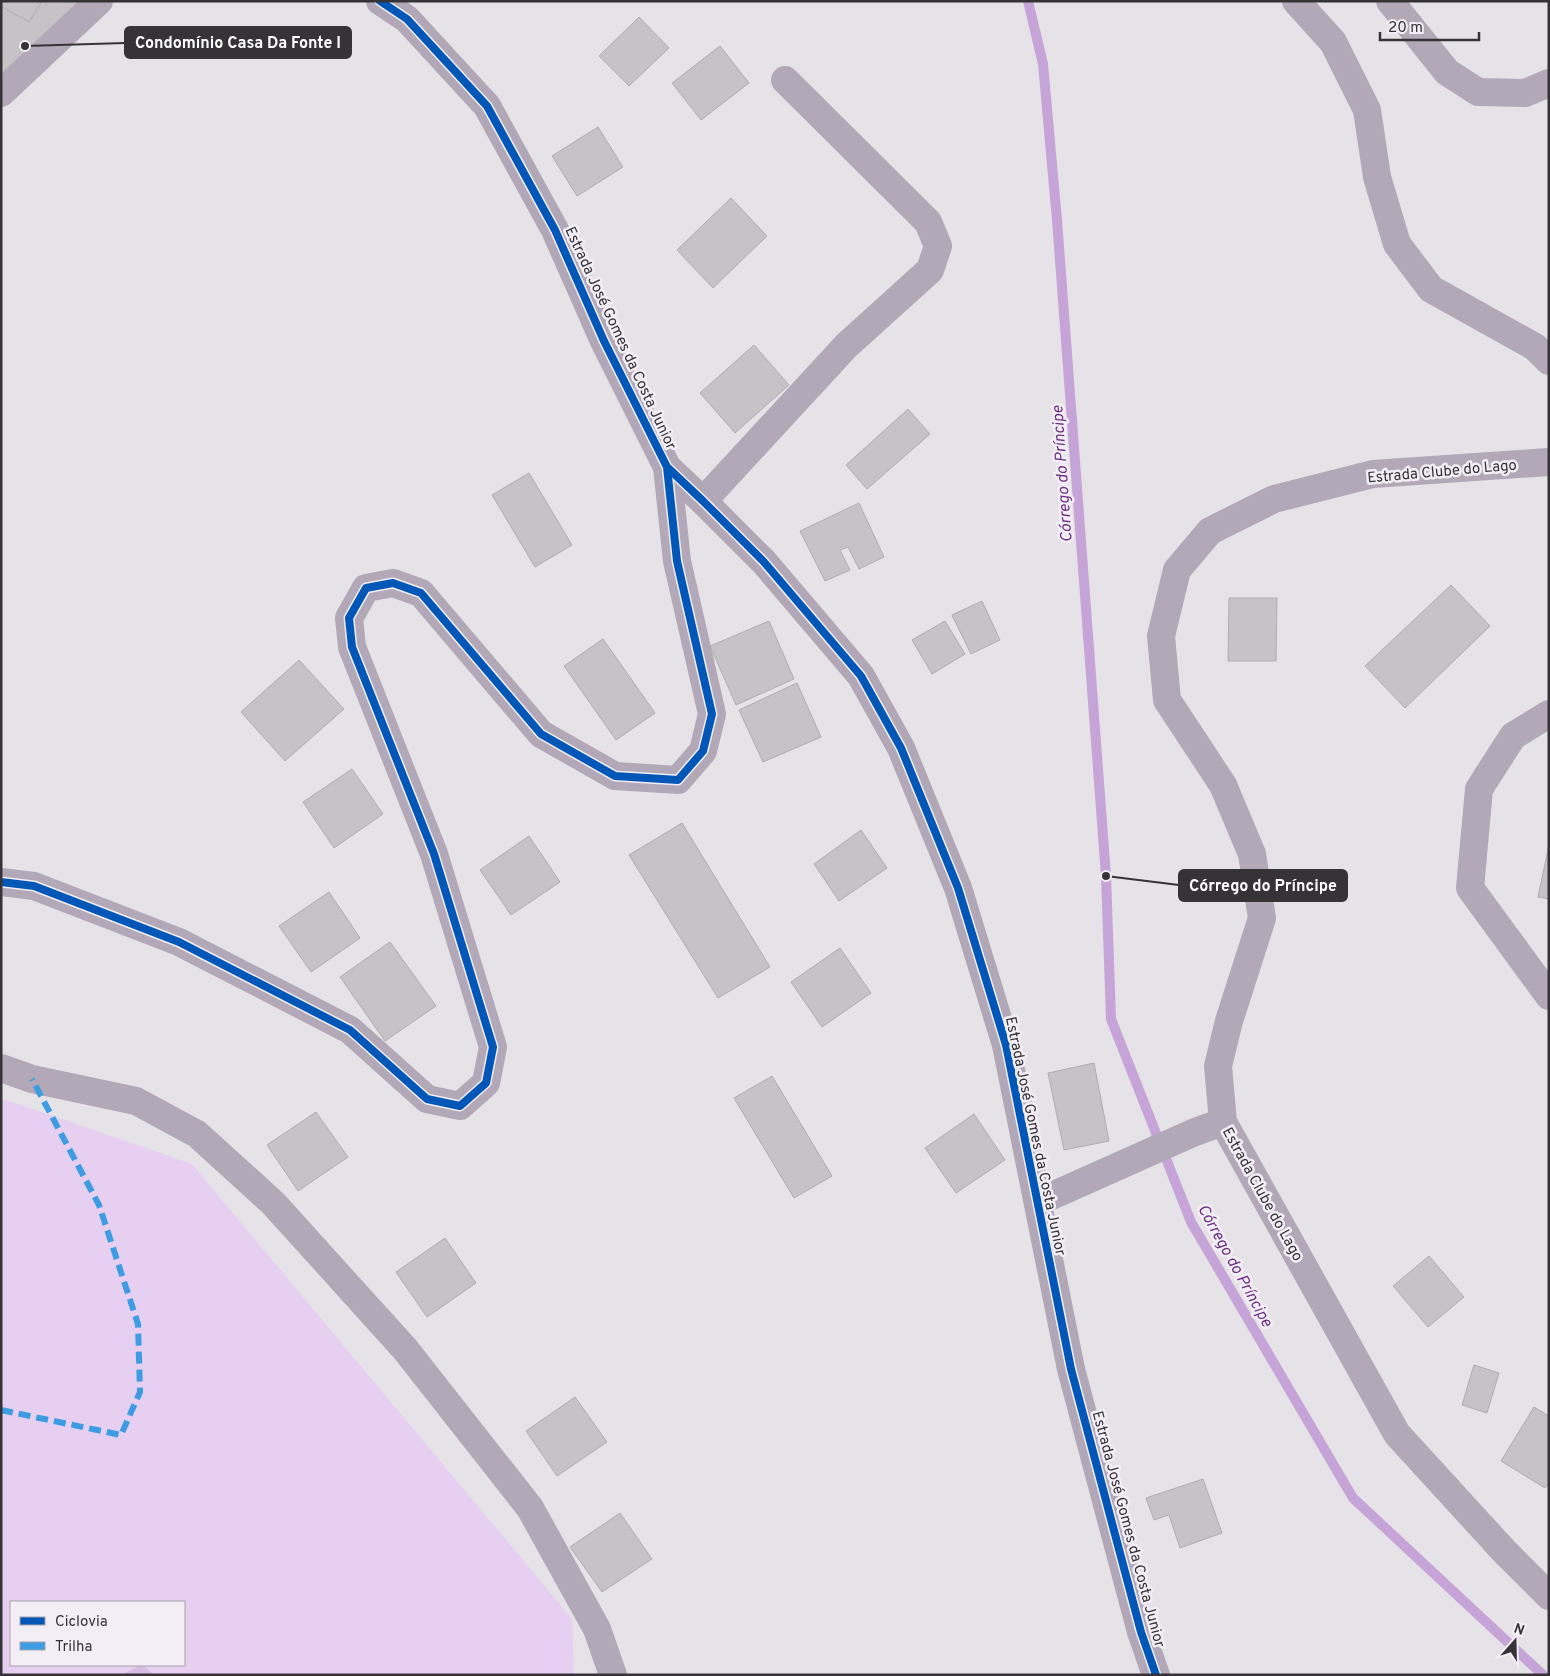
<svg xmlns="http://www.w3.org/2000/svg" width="1550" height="1676" viewBox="0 0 1550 1676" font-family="Overpass,sans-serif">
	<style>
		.green { fill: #e6cff0 }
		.forest { fill: #d8bce6 }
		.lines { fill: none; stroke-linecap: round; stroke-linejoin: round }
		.stream { stroke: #c7a4d7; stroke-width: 10 }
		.building { fill: #c5c3c6; stroke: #afadb0 }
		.street { stroke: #b2a8b7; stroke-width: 28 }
		.secondary { stroke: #b1a7b6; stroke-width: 28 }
		.quiet { stroke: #3e9de2; stroke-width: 6; stroke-dasharray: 12 6; stroke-linecap: butt }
		.cycleway-casing { stroke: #f3eef6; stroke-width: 11 }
		.cycleway { stroke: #0057b8; stroke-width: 8 }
		.labels { text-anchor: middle; stroke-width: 5; stroke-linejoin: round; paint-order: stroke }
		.street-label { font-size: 15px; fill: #363337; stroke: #f3eef6 }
		.water-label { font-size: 16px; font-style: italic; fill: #6b2f83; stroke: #f3eef6 }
		.leader { fill: none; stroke: #363337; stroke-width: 2 }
		.callout-dot { fill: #363337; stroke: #f3eef6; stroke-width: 2 }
		.callout { fill: #363337; stroke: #363337; stroke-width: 2 }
		.callout-label { font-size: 16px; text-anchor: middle; font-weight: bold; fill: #fff }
	</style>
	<rect width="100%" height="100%" fill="#e5e3e7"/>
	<path class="green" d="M1,1098L192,1164L572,1619L574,1675H154L143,1665H184V1602H11V1665H141L121,1675H1Z"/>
	<path class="forest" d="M141,1665H143L154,1675H121Z"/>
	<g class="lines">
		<path class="stream" d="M1028,1L1043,64L1057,220L1106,876L1111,1019L1191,1222L1353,1498L1543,1675"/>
	</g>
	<path class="building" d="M1,1H98L1,91Z
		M3,1H42L29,22L1,6Z
		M639,17L669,48L629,86L599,56Z
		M720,46L749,83L701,120L672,83Z
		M598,127L623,167L577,196L552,156Z
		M731,198L767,236L713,288L677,250Z
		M754,345L789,385L735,433L700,393Z
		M908,409L930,434L867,489L846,465Z
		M529,473L572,545L535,567L492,495Z
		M859,503L884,557L859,569L848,547L840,550L850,570L825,581L800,531Z
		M1451,585L1490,626L1405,708L1365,666Z
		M1229,598H1277L1276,661H1228Z
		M982,601L1000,640L971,654L952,615Z
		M769,621L794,679L736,705L710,646Z
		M945,621L965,654L932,674L912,640Z
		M603,639L655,713L616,740L564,666Z
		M299,660L344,709L285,761L241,712Z
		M797,683L821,737L763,762L739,710Z
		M352,769L383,814L334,848L303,802Z
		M682,823L770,967L718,998L629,855Z
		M861,830L887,868L839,901L814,864Z
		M529,836L560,882L511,915L480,870Z
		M1549,845V899L1538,897Z
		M329,892L360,938L311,972L279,926Z
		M390,942L436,1006L385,1041L340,977Z
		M840,948L871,993L822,1027L791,982Z
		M1094,1063L1109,1141L1064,1150L1048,1073Z
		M772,1076L832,1176L794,1198L734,1098Z
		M316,1112L348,1157L298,1191L267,1145Z
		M974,1114L1005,1160L956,1193L925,1148Z
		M445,1238L476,1283L427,1317L396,1272Z
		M1429,1256L1464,1297L1428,1327L1393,1286Z
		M1474,1365L1499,1373L1487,1413L1462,1405Z
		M575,1397L607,1442L557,1476L526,1431Z
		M1534,1407L1549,1416V1483L1545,1488L1501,1461Z
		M1203,1479L1222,1533L1180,1548L1169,1515L1154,1520L1146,1498Z
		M620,1513L652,1559L602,1592L570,1547Z"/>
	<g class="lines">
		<path class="street" d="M1296,1L1333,42L1367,110L1377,177L1397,244L1431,289L1535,347L1549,361
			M1390,1L1447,72L1478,92L1525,93L1549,83
			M1,93L99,1
			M1549,462L1373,474L1274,499L1210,531L1177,570L1161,636L1167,700L1223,785L1252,854L1262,918L1229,1021L1218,1066L1223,1122L1397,1434L1504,1551L1549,1596
			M703,501L846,346L930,270L938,246L928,222L785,80
			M1549,714L1513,736L1479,789L1470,888L1549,996
			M1,882L34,886L179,942L350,1030L427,1099L460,1106L486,1083L493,1047L434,854L352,647L349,618L366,588L393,583L421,593L541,734L615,776L678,780L703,751L712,714L677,561L667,467
			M1,1068L32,1079L136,1101L197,1134L273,1203L405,1349L530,1508L597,1629L613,1675
			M1038,1202L1195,1132L1223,1122"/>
		<path class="secondary" d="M380,1L407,19L487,106L555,230L604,341L667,467L703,501L764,562L861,676L901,748L958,888L1006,1045L1071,1369L1141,1632L1156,1675"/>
		<path class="quiet" d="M1,1410L121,1435L140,1392L138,1324L99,1205L32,1079"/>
		<defs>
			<path id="cycleway" d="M380,1L407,19L487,106L555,230L604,341L667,467L703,501L764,562L861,676L901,748L958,888L1006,1045L1071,1369L1141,1632L1156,1675
				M1,882L34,886L179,942L350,1030L427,1099L460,1106L486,1083L493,1047L434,854L352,647L349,618L366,588L393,583L421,593L541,734L615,776L678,780L703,751L712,714L677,561L667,467"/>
		</defs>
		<use href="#cycleway" class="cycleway-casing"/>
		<use href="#cycleway" class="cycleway"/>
	</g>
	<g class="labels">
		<g class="street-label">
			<text transform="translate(621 338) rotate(65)" y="5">Estrada José Gomes da Costa Junior</text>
			<text transform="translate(1442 471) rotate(-5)" y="5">Estrada Clube do Lago</text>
			<text transform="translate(1036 1136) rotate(78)" y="5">Estrada José Gomes da Costa Junior</text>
			<text transform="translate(1263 1194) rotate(61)" y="5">Estrada Clube do Lago</text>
			<text transform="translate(1129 1529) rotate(75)" y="5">Estrada José Gomes da Costa Junior</text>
		</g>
		<g class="water-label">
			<text transform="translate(1061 474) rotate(-94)" y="6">Córrego do Príncipe</text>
			<text transform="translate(1236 1265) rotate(61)" y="6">Córrego do Príncipe</text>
		</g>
	</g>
	<path class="leader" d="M25 46L125 43M1106 876L1179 885"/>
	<g class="callout-dot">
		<circle cx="25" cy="46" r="5"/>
		<circle cx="1106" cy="876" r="5"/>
	</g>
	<g class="callout">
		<rect x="125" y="27" width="226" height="31" rx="5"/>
		<rect x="1179" y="870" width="168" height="31" rx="5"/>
	</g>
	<g class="callout-label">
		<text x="238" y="48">Condomínio Casa Da Fonte I</text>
		<text x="1263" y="891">Córrego do Príncipe</text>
	</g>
	<rect width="1550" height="1676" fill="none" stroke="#363337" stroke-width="5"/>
	<rect x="10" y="1601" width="175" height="65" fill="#f3eef6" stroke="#a7a3aa"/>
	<rect x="20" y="1617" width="25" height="8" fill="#0057b8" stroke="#a7a3aa"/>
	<text x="55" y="1626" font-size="15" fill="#363337">Ciclovia</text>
	<rect x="20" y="1642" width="25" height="8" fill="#3e9de2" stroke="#a7a3aa"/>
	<text x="55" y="1651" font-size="15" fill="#363337">Trilha</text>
	<g transform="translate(1515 1641) rotate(20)" stroke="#f3eef6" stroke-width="4" paint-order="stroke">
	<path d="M0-4L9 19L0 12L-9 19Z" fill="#363337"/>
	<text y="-8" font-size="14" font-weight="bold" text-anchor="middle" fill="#363337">N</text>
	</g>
	<path d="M1380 32v8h99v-8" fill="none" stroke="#363337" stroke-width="2.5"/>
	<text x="1388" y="32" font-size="15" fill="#363337" stroke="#f3eef6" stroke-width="4" paint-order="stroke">20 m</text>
</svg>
